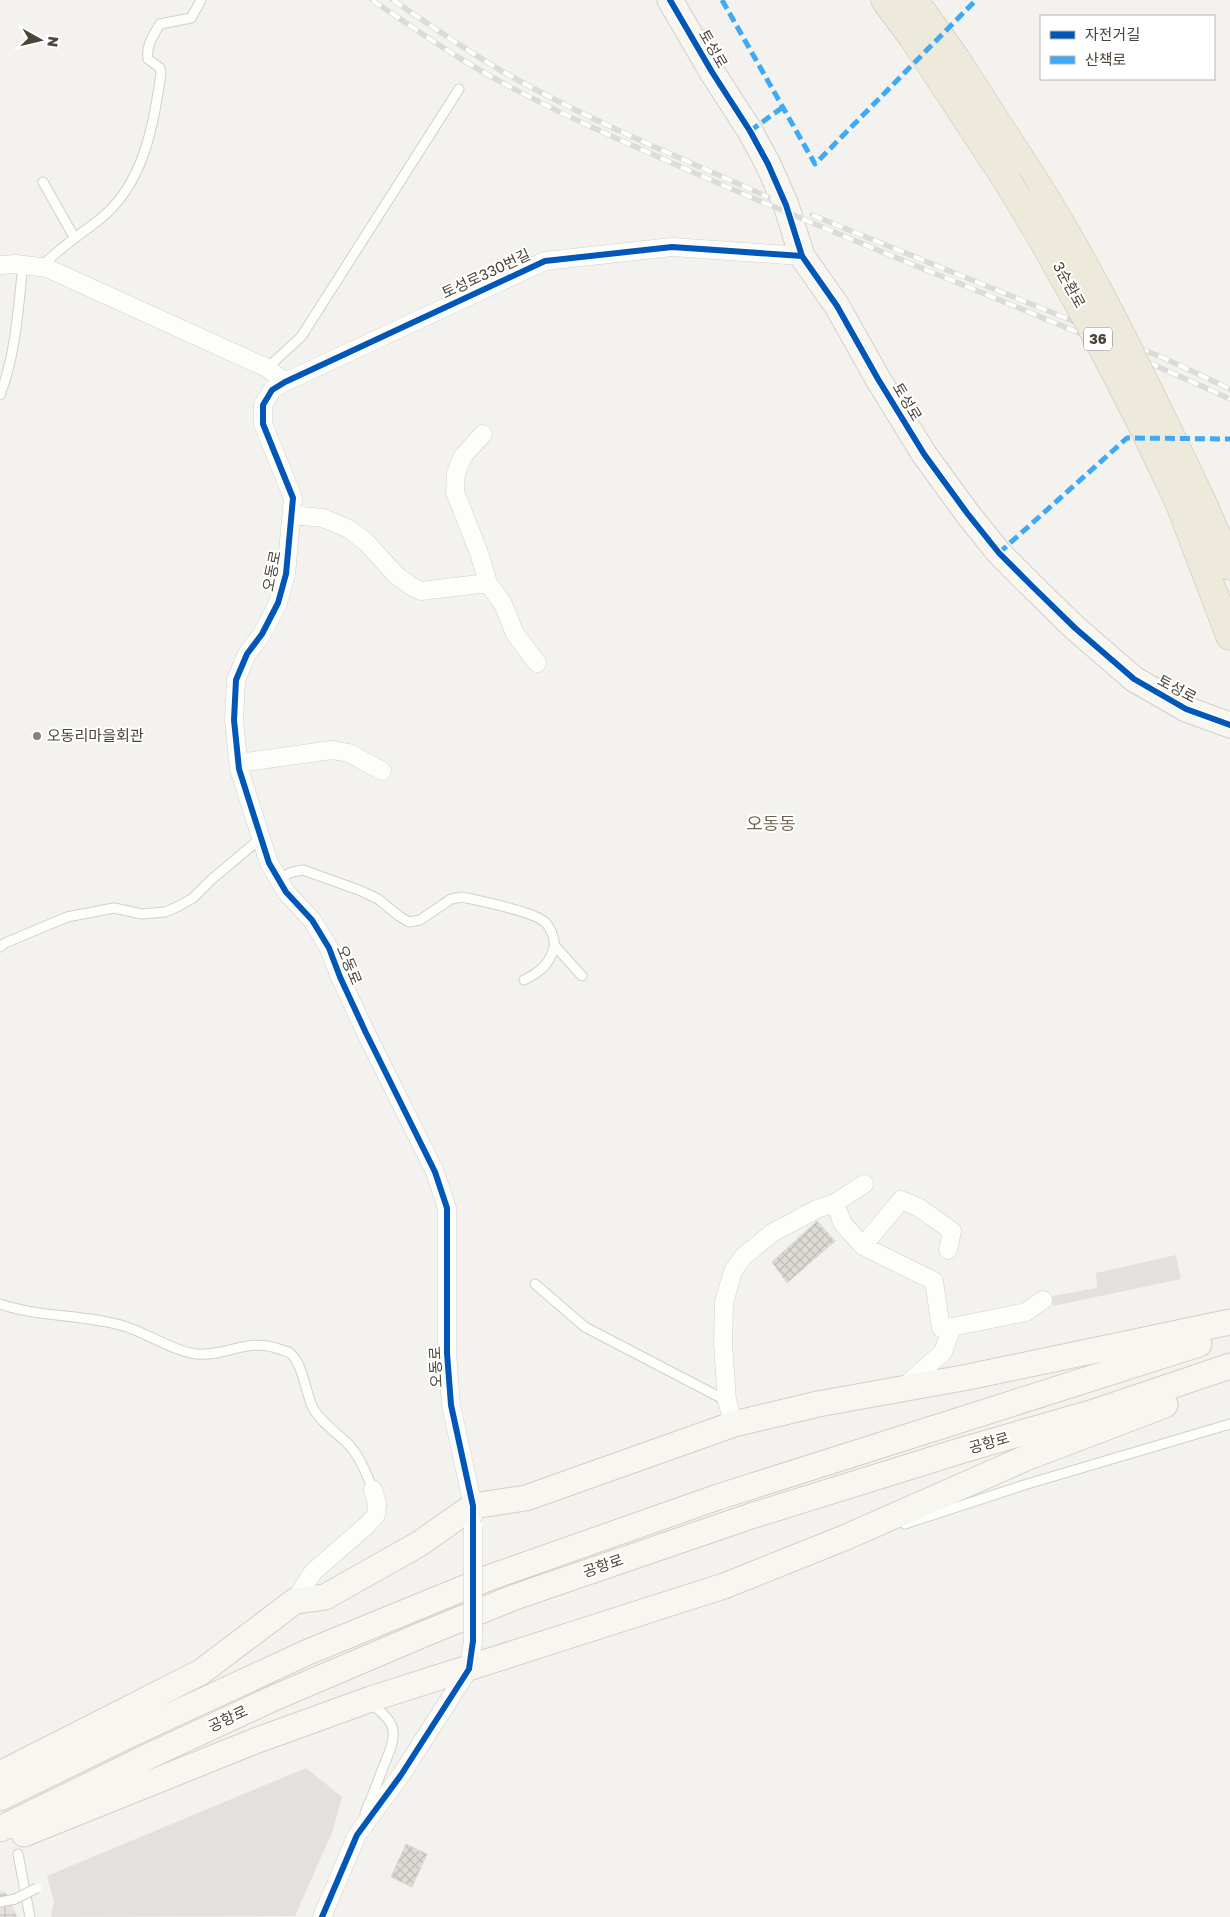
<svg xmlns="http://www.w3.org/2000/svg" width="1230" height="1917" viewBox="0 0 1230 1917" font-family="'Golos Text','Noto Sans KR',sans-serif">
	<style>
		.industrial { fill: url(#industrial-grid) }
		.parking { fill: #e3e1de }
		.building { fill: url(#building-cross-hatch); stroke: #dcd9d3 }
		.lines { fill: none; stroke-linecap: round; stroke-linejoin: round }
		.lane-casing { stroke: #d1d0cb; stroke-width: 11 }
		.street-casing { stroke: #d1d0cb; stroke-width: 19 }
		.secondary-casing { stroke: #d3d0c5; stroke-width: 27 }
		.highway-casing { stroke: #cbc2a9; stroke-width: 29 }
		.lane { stroke: #fdfdfc; stroke-width: 9 }
		.street { stroke: #fdfdfc; stroke-width: 18 }
		.secondary { stroke: #f7f6f1; stroke-width: 25 }
		.highway { stroke: #ede9db; stroke-width: 28 }
		.rail-casing { stroke: #dbdbda; stroke-width: 5.5 }
		.rail { stroke: #fff; stroke-width: 4; stroke-dasharray: 11; stroke-linecap: butt }
		.lane-bridge-casing { stroke: #d1d0cb; stroke-width: 11; stroke-linecap: butt }
		.street-bridge-casing { stroke: #d1d0cb; stroke-width: 19; stroke-linecap: butt }
		.highway-bridge-casing { stroke: #cbc2a9; stroke-width: 29; stroke-linecap: butt }
		.lane-bridge { stroke: #fdfdfc; stroke-width: 9 }
		.street-bridge { stroke: #fdfdfc; stroke-width: 18 }
		.highway-bridge { stroke: #ede9db; stroke-width: 28 }
		.quiet { stroke: #3fa9f5; stroke-width: 5; stroke-dasharray: 10 5; stroke-linecap: butt }
		.cycleway-casing { stroke: #fff; stroke-width: 9 }
		.cycleway { stroke: #0057b8; stroke-width: 6 }
		.poi-dot { fill: #868278; stroke: #fff; stroke-width: 2 }
		.labels { text-anchor: middle; stroke-width: 4; stroke-linejoin: round; paint-order: stroke }
		.shield { fill: #fff; stroke: #817d74; stroke-width: 1 }
		.shield-label { font-size: 14px; font-weight: bold; fill: #4b4539 }
		.street-label { font-size: 15px; fill: #4b4539; stroke: #fff }
		.poi-label { font-size: 15px; fill: #4b4539; stroke: #fff; text-anchor: start }
		.quarter-label { font-size: 18px; fill: #6e6450; stroke: #fff }
	</style>
	<defs>
		<pattern id="industrial-grid" width="8" height="8" patternUnits="userSpaceOnUse" patternTransform="scale(1.25)"><rect width="8" height="8" fill="#e6e2de"/><path d="M0 4h8M4 0v8" fill="none" stroke="#c7c3bf"/></pattern>
		<pattern id="building-cross-hatch" width="8" height="8" patternUnits="userSpaceOnUse" patternTransform="scale(1.25)"><rect width="8" height="8" fill="#dddbd6"/><path d="M0 0l8 8M0 8l8-8" fill="none" stroke="#bfbdb8"/></pattern>
	</defs>
	<rect width="100%" height="100%" fill="#f3f2ee"/>
	<path class="industrial" d="M0,1891L6,1893L17,1917H0Z"/>
	<path class="parking" d="M1176,1255L1181,1279L1053,1306L1052,1296L1097,1288L1096,1273Z
		M306,1768L342,1797L333,1830L295,1916L51,1917L54,1902L47,1876Z"/>
	<path class="building" d="M817,1221L835,1241L787,1283L772,1262Z
		M406,1844L427,1854L412,1887L391,1877Z"/>
	<g class="lines">
		<defs>
			<path id="lane" d="M43,182L74,237
				M41,267C59,248 80,235 100,219C144,184 153,126 161,74L160,68L148,59C146,45 153,36 160,24L191,18L201,0
				M267,368L301,337L459,89
				M0,395C16,354 18,308 23,265
				M278,879L292,872L303,870L359,890L378,899L399,916L409,922L420,920L451,899L462,897C480,901 532,911 545,922C551,928 557,943 553,951C548,966 538,973 524,980
				M555,946L582,976
				M0,947L5,943L67,917L114,908L142,914L165,912L177,907L193,898L211,880L261,838
				M535,1284L585,1327L727,1401
				M0,1304C41,1318 86,1314 127,1327C148,1334 176,1352 197,1354C226,1357 248,1337 279,1349C282,1350 287,1351 290,1353C303,1363 306,1395 313,1408C321,1423 339,1434 350,1446C361,1459 367,1475 373,1490
				M905,1524L1024,1485L1230,1424
				M365,1813C371,1799 377,1784 382,1770C394,1740 404,1725 370,1704
				M18,1854L30,1917
				M0,1902L15,1899"/>
			<path id="street" d="M0,265L16,264L47,268L267,368L285,382
				M483,434L463,456L456,473L455,492L479,553L488,583L503,604L515,634L537,663
				M292,515L323,518L349,529L366,542L396,575L411,586L421,591L488,583
				M239,763L332,750L349,753L382,771
				M835,1203L843,1224L863,1246L934,1281L941,1328L952,1327L943,1352L903,1388
				M863,1246L901,1200L918,1207L952,1231L948,1250
				M952,1327L1026,1312L1043,1300
				M734,1424L727,1401L723,1344L724,1303L733,1271L744,1256L772,1233L817,1209L835,1203L864,1184
				M473,1516V1506L451,1405L447,1353V1208L435,1172L366,1033L340,977L329,948L312,920L286,892L269,863L239,769L234,720L236,680L247,654L262,634L278,603L286,574L293,498L263,424V405L272,390L285,382L545,261L672,247L802,256
				M295,1601L313,1572L366,1526L376,1515L377,1503L373,1490
				M322,1917L357,1835L401,1775L469,1669L473,1641"/>
			<path id="secondary" d="M670,0L712,72L750,131L768,164L786,205L802,256L837,306L878,379L924,454L967,513L999,553L1033,587L1075,628L1134,679L1186,709L1230,725
				M0,1774L201,1672L295,1601L325,1597L419,1544L473,1506L526,1498L734,1424L818,1404L968,1377L1230,1322
				M0,1798L129,1735L308,1652L491,1577L718,1497L1199,1344
				M0,1829L149,1756L276,1697L424,1634L515,1597L751,1516L963,1450L1094,1412L1230,1366
				M24,1834L255,1741L371,1699L724,1586L844,1538L1026,1458L1165,1405"/>
			<path id="highway" d="M885,0L914,39L1008,182
				M914,0L956,59L1043,194
				M1179,502L1230,636
				M1203,504L1230,566"/>
		</defs>
		<use href="#lane" class="lane-casing"/>
		<use href="#street" class="street-casing"/>
		<use href="#secondary" class="secondary-casing"/>
		<use href="#highway" class="highway-casing"/>
		<use href="#lane" class="lane"/>
		<use href="#street" class="street"/>
		<use href="#secondary" class="secondary"/>
		<use href="#highway" class="highway"/>
		<defs>
			<path id="rail" d="M372,0C414,28 456,58 501,82C564,116 629,144 695,173C872,251 1054,318 1230,399
				M393,0C437,30 480,60 527,85C605,127 688,161 768,197
				M812,215L1166,359L1230,389"/>
		</defs>
		<use href="#rail" class="rail-casing"/>
		<use href="#rail" class="rail"/>
		<defs>
			<path id="lane-bridge" d="M15,1899L37,1888"/>
			<path id="street-bridge" d="M473,1641V1527"/>
			<path id="highway-bridge" d="M1008,182C1071,285 1128,392 1179,502
				M1043,194C1104,293 1153,399 1203,504"/>
		</defs>
		<use href="#lane-bridge" class="lane-bridge-casing"/>
		<use href="#street-bridge" class="street-bridge-casing"/>
		<use href="#highway-bridge" class="highway-bridge-casing"/>
		<use href="#lane-bridge" class="lane-bridge"/>
		<use href="#street-bridge" class="street-bridge"/>
		<use href="#highway-bridge" class="highway-bridge"/>
		<path class="quiet" d="M722,0L815,164L976,0
			M750,131L783,107
			M999,553L1127,438L1230,439"/>
		<defs>
			<path id="cycleway" d="M670,0L712,72L750,131L768,164L786,205L802,256L837,306L878,379L924,454L967,513L999,553L1033,587L1075,628L1134,679L1186,709L1230,725
				M322,1917L357,1835L401,1775L469,1669L473,1641V1506L451,1405L447,1353V1208L435,1172L366,1033L340,977L329,948L312,920L286,892L269,863L239,769L234,720L236,680L247,654L262,634L278,603L286,574L293,498L263,424V405L272,390L285,382L545,261L672,247L802,256"/>
		</defs>
		<use href="#cycleway" class="cycleway-casing"/>
		<use href="#cycleway" class="cycleway"/>
	</g>
	<circle class="poi-dot" cx="37" cy="736" r="5"/>
	<g class="labels">
		<rect class="shield" x="1084" y="327.5" width="28" height="23" rx="4"/>
		<g class="shield-label">
			<text x="1098" y="344">36</text>
		</g>
		<g class="street-label">
			<text transform="translate(713 49) rotate(60)" y="5">토성로</text>
			<text transform="translate(486 274) rotate(-25)" y="5">토성로330번길</text>
			<text transform="translate(1069 285) rotate(61)" y="5">3순환로</text>
			<text transform="translate(907 402) rotate(59)" y="5">토성로</text>
			<text transform="translate(272 571) rotate(-79)" y="5">오동로</text>
			<text transform="translate(1177 689) rotate(28)" y="5">토성로</text>
			<text transform="translate(349 965) rotate(67)" y="5">오동로</text>
			<text transform="translate(436 1367) rotate(-93)" y="5">오동로</text>
			<text transform="translate(989 1443) rotate(-16)" y="5">공항로</text>
			<text transform="translate(603 1566) rotate(-19)" y="5">공항로</text>
			<text transform="translate(228 1719) rotate(-25)" y="5">공항로</text>
		</g>
		<g class="poi-label">
			<text x="47" y="741">오동리마을회관</text>
		</g>
		<g class="quarter-label">
			<text x="771" y="830">오동동</text>
		</g>
	</g>
	<rect x="1040" y="15" width="175" height="65" fill="#ffffff" stroke="#b7b5b0"/>
	<rect x="1050" y="31" width="25" height="8" fill="#0057b8" stroke="#b7b5b0"/>
	<text x="1085" y="40" font-size="15" fill="#4b4539">자전거길</text>
	<rect x="1050" y="56" width="25" height="8" fill="#3fa9f5" stroke="#b7b5b0"/>
	<text x="1085" y="65" font-size="15" fill="#4b4539">산책로</text>
	<g transform="translate(40 40) rotate(98)" stroke="#ffffff" stroke-width="4" paint-order="stroke">
	<path d="M0-4L9 19L0 12L-9 19Z" fill="#4b4539"/>
	<text y="-8" font-size="14" font-weight="bold" text-anchor="middle" fill="#4b4539">N</text>
	</g>
</svg>
